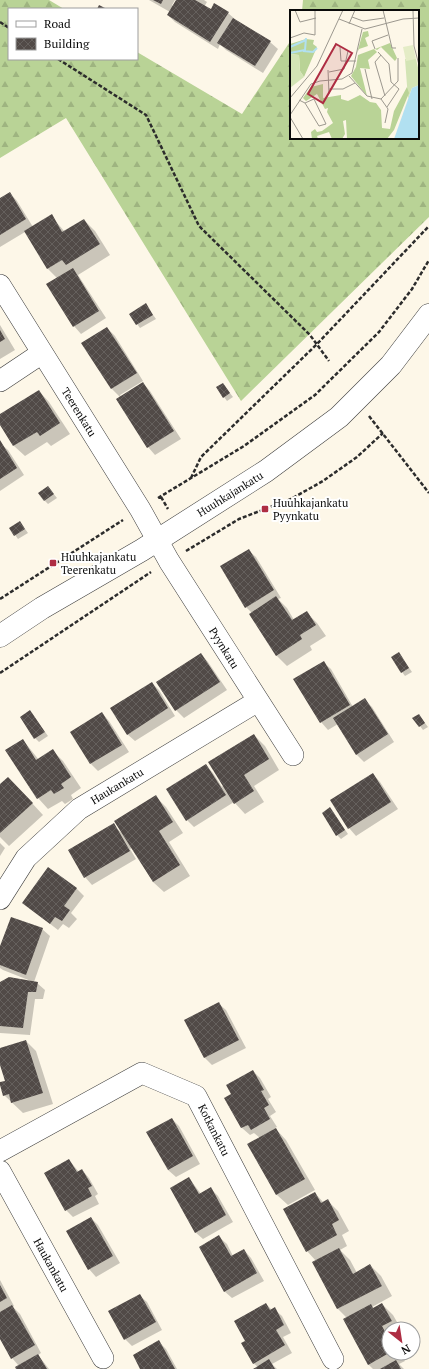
<svg xmlns="http://www.w3.org/2000/svg" width="429" height="1369" viewBox="0 0 429 1369" font-family="'PT Serif',serif">
	<style>
		.forest { fill: url(#forest-firs) }
		.shadow { fill: #0003 }
		.building { fill: url(#building-cross-hatch) }
		.lines { fill: none; stroke-linecap: round; stroke-linejoin: round }
		.minor-casing { stroke: #3d3d3d; stroke-width: 22 }
		.tertiary-casing { stroke: #3d3d3d; stroke-width: 23 }
		.path { stroke: #2c2c2c; stroke-width: 2.5; stroke-dasharray: 4 2; stroke-linecap: butt }
		.minor { stroke: #fff; stroke-width: 21 }
		.tertiary { stroke: #fff; stroke-width: 22 }
		.poi-dot { fill: #ae2d43; stroke: #fff; stroke-width: 1.5 }
		.labels { text-anchor: middle; stroke-width: 4; stroke-linejoin: round; paint-order: stroke }
		.street-label { font-size: 11px; fill: #0a0a0a; stroke: #fff }
		.poi-label { font-size: 11px; fill: #0a0a0a; stroke: #fff; text-anchor: start }
		.inset-river { fill: none; stroke: #b1e0f1; stroke-width: 2 }
		.inset-road { fill: none; stroke: #9c988f; stroke-width: 1 }
		.view { fill: #ae2d43; fill-opacity: 0.15; stroke: #ae2d43; stroke-width: 2 }
		.inset-edge { fill: none; stroke: #0a0a0a; stroke-width: 2 }
	</style>
	<defs>
		<pattern id="forest-firs" width="22" height="20" patternUnits="userSpaceOnUse"><rect width="22" height="20" fill="#b9d396"/><path d="M5 1l3.5 6h-7zM16 11l3.5 6h-7z" fill="#9eb480"/></pattern>
		<pattern id="building-cross-hatch" width="8" height="8" patternUnits="userSpaceOnUse"><rect width="8" height="8" fill="#514a47"/><path d="M0 0l8 8M0 8l8-8" fill="none" stroke="#65605d"/></pattern>
	</defs>
	<rect width="100%" height="100%" fill="#fdf7e8"/>
	<path class="forest" d="M0,0H49L64,9H9V59H137V52L242,114L291,40V138H418V11H302L303,0H429V217L241,401L66,118L0,158Z"/>
	<path class="shadow" d="M149,0H175L172,5L173,6L177,0H204L207,2L204,7L211,11L228,13L236,20L270,42L278,49L263,73L226,50L220,44L218,49L175,22L168,15L170,12Z
		M10,193L17,201L33,227L51,216L65,232L84,220L95,231L110,255L78,275L106,318L81,334L74,326L57,278L48,269L25,232L0,247V199Z
		M146,305L156,319L140,328L137,324Z
		M0,325L15,350L0,359Z
		M107,328L115,336L143,381L120,395L121,397L143,383L150,391L181,439L155,455L148,447L118,399L121,398L112,389Z
		M223,384L233,397L227,401L224,397Z
		M39,391L49,402L70,434L51,446L47,442L25,456L14,446L0,424V416Z
		M0,443L8,450L24,475L0,491Z
		M48,487L57,498L48,504L44,500Z
		M23,526L28,533L18,539L10,528Z
		M248,550L256,557L281,598L278,599L287,608L294,620L306,612L317,623L326,636L310,646L312,650L287,666L276,655L252,613L246,607Z
		M399,653L412,672L405,676L402,672Z
		M201,654L208,662L227,690L184,718L176,710L158,682Z
		M323,662L331,669L353,707L365,700L372,707L394,742L364,762L356,754L338,724L328,730L321,722Z
		M152,683L159,690L175,716L135,741L127,734Z
		M30,711L48,736L39,742L35,738Z
		M102,713L109,721L129,752L98,771L91,764Z
		M419,715L428,727L423,730L414,718Z
		M254,735L265,746L279,770L254,786L264,802L245,814L234,802L194,827L187,820L206,765L213,773L222,787Z
		M23,740L39,760L53,751L63,761L81,788L71,795L73,799L65,804L62,801L48,809L38,798Z
		M373,774L380,782L398,809L356,836L349,828Z
		M0,785L19,789L43,815L9,846L0,837Z
		M156,797L166,807L183,833L169,842L190,876L164,892L153,882L132,848L130,849L136,859L92,885L85,877L113,825L122,833Z
		M333,812L348,834L341,839L337,835Z
		M0,843L5,848L0,856Z
		M76,888L84,896L71,913L77,919L69,928L63,924L58,930L23,903Z
		M42,929L50,936L34,982L37,983L45,990L43,999H35L30,1035L0,1033V983L31,981L3,970L0,968V949Z
		M218,1003L226,1010L246,1048L212,1065L205,1058L185,1021Z
		M26,1041L36,1051L53,1104L23,1113L4,1095L6,1081L0,1061V1049Z
		M253,1071L260,1078L271,1097L268,1099L276,1112L270,1116L277,1127L275,1128L286,1140L315,1190L288,1205L277,1195L249,1144L260,1138L254,1133L250,1135L242,1128L226,1099L232,1095Z
		M172,1119L179,1126L200,1164L176,1177L168,1170Z
		M69,1160L79,1172L82,1170L89,1178L98,1194L95,1196L99,1204L73,1217L66,1210Z
		M189,1178L201,1194L210,1188L218,1196L233,1222L203,1239L195,1232Z
		M315,1193L323,1202L327,1200L338,1211L349,1231L342,1235L347,1246L340,1250L350,1260L357,1273L370,1265L381,1276L392,1296L372,1307L374,1309L382,1304L393,1315L401,1329H389V1353H401L405,1361L399,1364L404,1369H373L368,1364L347,1318L338,1309L313,1263L316,1261L307,1251Z
		M91,1218L98,1225L120,1263L96,1277L89,1269Z
		M219,1237L227,1244L233,1256L244,1250L251,1258L264,1281L232,1298L224,1291Z
		M0,1280L14,1306L13,1307L20,1314L41,1353L38,1355L49,1369H18L19,1366L12,1358L0,1337Z
		M139,1295L147,1302L162,1330L132,1346L125,1339Z
		M266,1304L272,1310L274,1309L282,1316L291,1333L283,1337L292,1353L272,1364L277,1369H255L258,1367L253,1363L246,1341Z
		M159,1342L166,1349L177,1369H142Z"/>
	<path class="building" d="M153,0H163L161,4Z
		M176,0H195L211,9L214,3L229,12L210,42L167,15Z
		M99,5L107,9H97Z
		M233,18L271,41L255,66L217,43Z
		M10,192L26,219L0,235V198Z
		M52,214L62,232L84,219L100,244L66,265L62,260L47,269L24,231Z
		M73,268L99,311L73,327L46,284Z
		M146,303L153,315L136,325L129,314Z
		M107,327L137,373L111,389L81,343Z
		M0,330L5,339L0,342Z
		M143,382L174,431L147,448L116,399Z
		M223,383L230,393L223,398L216,387Z
		M39,390L60,423L40,436L37,432L13,446L0,425V414Z
		M0,440L17,468L0,479Z
		M48,486L54,494L44,501L38,493Z
		M20,521L25,529L14,536L9,528Z
		M249,549L274,590L245,608L220,566Z
		M276,596L292,620L307,611L316,625L300,635L302,639L276,656L249,614Z
		M399,652L409,668L401,673L391,657Z
		M201,653L220,682L175,711L156,682Z
		M324,661L350,705L320,723L293,679Z
		M152,682L168,708L127,735L110,708Z
		M365,698L388,734L356,755L333,718Z
		M30,710L45,732L34,739L20,717Z
		M102,712L122,745L90,764L70,732Z
		M419,714L425,723L419,727L412,718Z
		M254,734L269,759L244,775L254,791L234,804L208,762Z
		M23,739L36,760L53,749L71,777L61,784L64,788L54,794L51,790L37,799L5,750Z
		M206,764L226,795L186,821L166,789Z
		M373,773L391,802L348,829L330,800Z
		M8,777L33,803L0,833V784Z
		M156,795L173,822L159,831L180,865L153,882L114,821Z
		M330,807L345,830L336,836L322,813Z
		M114,823L130,851L84,878L68,850Z
		M48,867L77,888L64,906L70,910L62,921L55,917L50,924L22,903Z
		M11,917L43,928L26,975L0,965V946Z
		M9,977L38,982L36,992H28L23,1028L0,1026V982Z
		M219,1002L239,1040L204,1058L184,1020Z
		M26,1040L43,1093L11,1103L9,1094L3,1096L0,1085V1082L5,1081L0,1065V1048Z
		M253,1070L264,1090L261,1091L269,1105L264,1108L270,1119L251,1130L248,1125L241,1128L224,1098L231,1094L226,1085Z
		M172,1118L193,1156L168,1170L146,1132Z
		M276,1128L305,1179L276,1195L247,1144Z
		M69,1159L77,1172L82,1169L92,1186L88,1188L92,1196L65,1211L44,1173Z
		M189,1177L199,1194L211,1187L226,1215L195,1233L170,1188Z
		M315,1192L321,1203L328,1199L339,1220L332,1224L337,1235L306,1252L283,1209Z
		M91,1217L113,1256L88,1270L66,1231Z
		M219,1235L231,1256L244,1249L257,1273L224,1292L199,1247Z
		M339,1248L353,1274L370,1264L382,1286L337,1309L312,1262Z
		M0,1285L7,1298L0,1302Z
		M140,1294L156,1322L124,1340L108,1311Z
		M266,1303L270,1310L275,1307L284,1325L276,1330L285,1345L253,1364L241,1343L245,1341L234,1321Z
		M382,1303L392,1321L382,1326L389,1339V1353L368,1365L343,1319L371,1304L373,1308Z
		M12,1305L35,1345L11,1359L0,1339V1312Z
		M159,1340L175,1369H140L133,1355Z
		M38,1354L47,1369H16L15,1367Z
		M269,1359L275,1369H253Z
		M396,1360L401,1369H380Z"/>
	<g class="lines">
		<defs>
			<path id="minor" d="M0,285L140,509L169,561L293,755
				M0,381L42,353
				M0,899L26,858L79,809L258,701
				M0,1151L142,1073L196,1096L333,1359
				M0,1171L103,1358"/>
			<path id="tertiary" d="M0,636L42,608L142,550L266,471L339,417L391,365L429,315"/>
		</defs>
		<use href="#minor" class="minor-casing"/>
		<use href="#tertiary" class="tertiary-casing"/>
		<path class="path" d="M0,22L9,28
			M58,59L146,115L199,226L310,335L329,361
			M369,416L429,493
			M191,478L201,457L317,344L429,226
			M161,497L168,509
			M158,498L244,446L315,395L379,332L412,289L429,260
			M186,551L239,519L291,499L323,481L357,457L383,433
			M0,599L123,520
			M0,673L151,572"/>
		<use href="#minor" class="minor"/>
		<use href="#tertiary" class="tertiary"/>
	</g>
	<g class="poi-dot">
		<rect x="261" y="505" width="8" height="8" rx="2"/>
		<rect x="49" y="559" width="8" height="8" rx="2"/>
	</g>
	<g class="labels">
		<g class="street-label">
			<text transform="translate(79 412) rotate(58)" y="4">Teerenkatu</text>
			<text transform="translate(230 494) rotate(-32)" y="4">Huuhkajankatu</text>
			<text transform="translate(224 648) rotate(58)" y="4">Pyynkatu</text>
			<text transform="translate(117 786) rotate(-31)" y="4">Haukankatu</text>
			<text transform="translate(214 1130) rotate(63)" y="4">Kotkankatu</text>
			<text transform="translate(51 1265) rotate(61)" y="4">Haukankatu</text>
		</g>
		<g class="poi-label">
			<text x="273" y="507">Huuhkajankatu<tspan x="273" dy="13">Pyynkatu</tspan></text>
			<text x="61" y="561">Huuhkajankatu<tspan x="61" dy="13">Teerenkatu</tspan></text>
		</g>
	</g>
	<g transform="translate(290 10)">
		<rect width="129" height="129" fill="#fdf7e8"/>
		<path d="M115,49H126L129,62V75L122,78L118,89Z" fill="#d3e4b5"/>
		<path d="M78,21L79,26L75,28L78,36L69,39L67,43L73,22ZM16,29L24,30L23,34L27,37L14,67L10,61L9,45L0,44V34ZM100,33L107,48L105,51L91,37L87,40L85,39ZM84,39L87,42L78,50L80,59L70,58L77,86L61,66L66,57L68,45ZM33,74V88L51,85V89L58,91L70,85L80,92L86,93L91,100L92,118L100,119L104,101L117,77L119,83L104,120L97,129H57L56,110L53,111L55,124L52,129H42L39,122L27,126L28,129H22L21,122L25,119L27,122L32,121L43,113L37,102L38,98L35,99L27,84L16,91L13,88L21,77Z" fill="#b9d396"/>
		<path d="M0,44L9,45L10,61L14,67L0,78Z" fill="#d3e4b5"/>
		<path d="M123,35L126,49L116,51L113,37Z" fill="#e4ecc6"/>
		<path d="M129,75V129H104L122,78Z" fill="#b1e0f1"/>
		<path class="inset-river" d="M0,37L16,30M13,41L23,42L27,38M0,43L15,40L16,28"/>
		<path class="inset-road" d="M5,0L10,12L26,8M93,0L102,38H106M123,0L124,36L129,55M62,7L73,11L94,8M49,9L75,19L113,9L129,8M59,14L65,0M0,28L14,23L25,25V0M50,37L51,51H66M85,39L82,31L98,25M88,42L99,54L101,72L109,79L97,97M91,45L85,52L95,86M75,59L82,89M38,60L39,84M39,62L54,59L58,41M59,66L77,86L91,89L108,71V48M39,79H53L65,73M0,88L27,56L53,0M91,89L98,99L95,113M9,90L15,93L29,116L36,114L24,89L15,93M0,105L21,74L30,71L52,69L62,63L72,19M0,107L13,129"/>
		<path class="view" d="M46,34L62,43L33,93L18,84Z"/>
		<rect width="129" height="129" class="inset-edge"/>
	</g>
	<rect x="8" y="8" width="130" height="52" fill="#ffffff" stroke="#9d9d9d"/>
	<rect x="16" y="21" width="20" height="6" fill="#ffffff" stroke="#9d9d9d"/>
	<text x="44" y="28" font-size="12" fill="#0a0a0a">Road</text>
	<rect x="16" y="38" width="20" height="12" fill="url(#building-cross-hatch)" stroke="#9d9d9d"/>
	<text x="44" y="48" font-size="12" fill="#0a0a0a">Building</text>
	<g transform="translate(401 1341) rotate(150)"><circle r="19" fill="#ffffff" stroke="#9d9d9d"/>
	<path d="M0-3L7 15L0 10L-7 15Z" fill="#ae2d43"/>
	<text y="-6" font-size="11" font-weight="bold" text-anchor="middle" fill="#0a0a0a">N</text>
	</g>
</svg>
